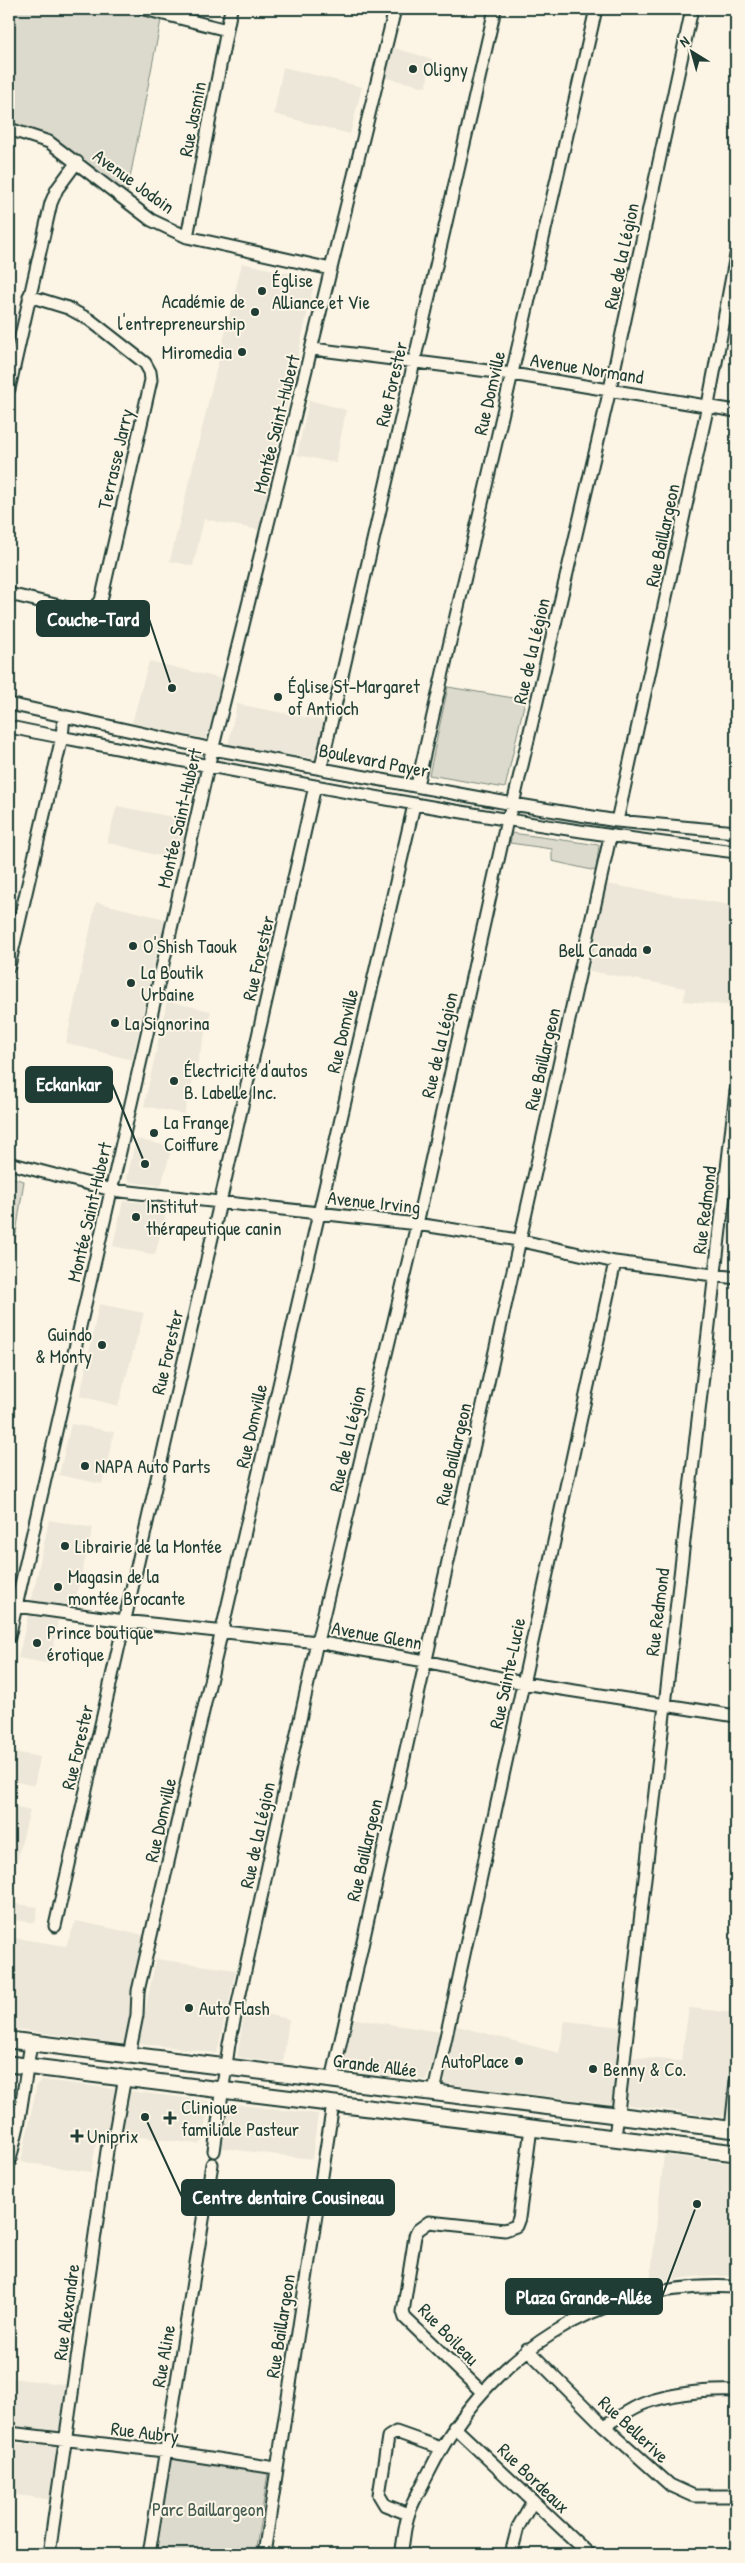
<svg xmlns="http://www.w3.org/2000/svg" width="745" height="2563" viewBox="0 0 745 2563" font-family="'Patrick Hand',sans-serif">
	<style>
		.built { fill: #ece7d8 }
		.green { fill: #dcdacc; stroke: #7e8c80 }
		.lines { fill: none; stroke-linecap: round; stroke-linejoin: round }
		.minor-casing { stroke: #1f3d34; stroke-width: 15 }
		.major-casing { stroke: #1f3d34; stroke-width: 19 }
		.minor { stroke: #fcf5e5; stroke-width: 11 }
		.major { stroke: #fcf5e5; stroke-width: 15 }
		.poi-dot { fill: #1f3d34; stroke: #fcf5e5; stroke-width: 2 }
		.labels { text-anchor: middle; stroke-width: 4; stroke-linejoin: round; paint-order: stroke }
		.poi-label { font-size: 19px; fill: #1f3d34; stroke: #fcf5e5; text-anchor: start }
		.street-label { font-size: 19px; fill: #1f3d34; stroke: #fcf5e5 }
		.park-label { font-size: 19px; fill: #455c52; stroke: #fcf5e5 }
		.leader { fill: none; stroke: #1f3d34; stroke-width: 2 }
		.callout-dot { fill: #1f3d34; stroke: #fcf5e5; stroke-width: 2 }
		.callout { fill: #1f3d34; stroke: #1f3d34; stroke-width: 2 }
		.callout-label { font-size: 20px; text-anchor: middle; font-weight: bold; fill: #fff }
	</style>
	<rect width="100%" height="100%" fill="#fcf5e5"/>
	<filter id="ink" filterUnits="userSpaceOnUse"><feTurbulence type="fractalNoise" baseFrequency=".02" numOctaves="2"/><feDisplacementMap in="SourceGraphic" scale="10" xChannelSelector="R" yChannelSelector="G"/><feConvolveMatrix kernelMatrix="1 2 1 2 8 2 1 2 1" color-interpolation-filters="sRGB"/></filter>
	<g filter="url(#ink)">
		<path class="built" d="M391,47L432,59L426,87L382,77Z
			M283,67L362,87L350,134L274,114Z
			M242,263L315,279L259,530L204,519L193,566L170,561Z
			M309,400L346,410L336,463L297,455Z
			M149,661L223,679L206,739L132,723Z
			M237,704L325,721L316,759L228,745Z
			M117,806L188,820L178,861L107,842Z
			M606,884L736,906V1006L684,1001L685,988L589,971Z
			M96,902L165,919L132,1060L66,1043Z
			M167,1001L211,1011L184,1114L144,1106Z
			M136,1139L172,1147L161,1186L130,1182L127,1178Z
			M123,1201L168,1205L155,1255L113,1246Z
			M99,1304L144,1313L118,1406L80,1396Z
			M71,1424L114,1432L102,1484L59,1475Z
			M49,1520L93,1528L73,1609L31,1603Z
			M28,1616L58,1620L51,1664L18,1658Z
			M9,1751L40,1757L34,1786L9,1780Z
			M9,1805L30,1810L9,1892Z
			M9,1903L38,1907L35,1923L9,1919Z
			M76,1921L148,1936L124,2044L9,2028V1937L66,1946Z
			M156,1959L236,1970L217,2053L138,2043Z
			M689,2008L736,2013L726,2113L722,2117L629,2105L627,2102L632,2057L681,2061Z
			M245,2010L289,2019L283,2063L237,2057Z
			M350,2018L441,2032L426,2080L340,2069Z
			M565,2021L622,2027L612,2104L446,2084L443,2075L454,2025L559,2053Z
			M43,2080L209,2101L203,2139L198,2144L98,2132L91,2172L21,2162L37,2084Z
			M233,2104L318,2114L312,2159L222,2148L228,2113Z
			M664,2155L736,2164V2276H700L650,2283Z
			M9,2378L72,2385L63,2435L9,2425Z
			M9,2443L57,2446L61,2452L55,2500L9,2494Z"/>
		<path class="green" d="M9,9H58L77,12L82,9H138L162,15L126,198L50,140L9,127Z
			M448,687L525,700L505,788L429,775Z
			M512,833L599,845L596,871L552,861V849L510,843Z
			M9,1177L24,1181L9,1280Z
			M169,2458L268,2473L255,2554H155Z"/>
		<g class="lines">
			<defs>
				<path id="minor" d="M144,9L227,30
					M9,129L49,142L151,220L187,237L331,269
					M187,237L231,9
					M313,349L512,374L736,411
					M9,389L51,203L57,189L77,162
					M9,594L81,611L92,610L101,601L151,380L150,372L145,363L90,320L68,308L29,296
					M9,704L213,749L513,804L617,821L736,832
					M9,727C250,774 491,823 736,852
					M321,767L495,9
					M417,785L596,9
					M617,821L708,405L736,255
					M9,966L62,737L64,716
					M9,1163L112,1190L417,1224L518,1240L615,1262L736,1278
					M10,1605L124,1621L317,1642L425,1661L523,1683L736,1716
					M9,1637L208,767L395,9
					M55,1926L315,786
					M129,2055L137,2015L138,1991L414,805
					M332,2080L610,837
					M434,2092L615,1262
					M731,2129L736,2081
					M615,2138L736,1091
					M214,2151L229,2044L317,1642L415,1233L507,820L513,804L610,389L692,9
					M9,2164L18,2126L31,2043
					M527,2349L604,2426L670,2485L694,2496H736
					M482,2392L405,2318L403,2312L415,2236L418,2230L429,2222L505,2230L516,2226L519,2218L531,2128
					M604,2426C617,2419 631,2408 645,2403C674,2393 705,2390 736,2391
					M454,2427L589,2554
					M9,2433L164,2451L276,2468
					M408,2514L385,2505L379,2495L388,2437L396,2432L441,2448
					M49,2554L108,2144L115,2132L125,2077
					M149,2554L212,2164
					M264,2554L333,2104
					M401,2554C404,2541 404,2526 409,2513C413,2501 421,2488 427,2476C486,2355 599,2280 736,2287
					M511,2554L518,2527L533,2501"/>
				<path id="major" d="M9,2040L736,2130
					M9,2064L736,2153"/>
			</defs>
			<use href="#minor" class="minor-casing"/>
			<use href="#major" class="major-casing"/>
			<use href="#minor" class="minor"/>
			<use href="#major" class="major"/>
		</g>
	</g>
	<g class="poi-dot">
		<circle cx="413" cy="69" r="5"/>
		<circle cx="262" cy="291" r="5"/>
		<circle cx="255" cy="312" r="5"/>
		<circle cx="242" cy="352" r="5"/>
		<circle cx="278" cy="697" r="5"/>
		<circle cx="133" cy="946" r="5"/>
		<circle cx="647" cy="950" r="5"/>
		<circle cx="131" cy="983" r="5"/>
		<circle cx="115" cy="1023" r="5"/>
		<circle cx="174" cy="1081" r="5"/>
		<circle cx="154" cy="1133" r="5"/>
		<circle cx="136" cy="1217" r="5"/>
		<circle cx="102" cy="1345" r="5"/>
		<circle cx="85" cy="1466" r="5"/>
		<circle cx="65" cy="1546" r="5"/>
		<circle cx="58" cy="1587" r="5"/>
		<circle cx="37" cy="1643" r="5"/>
		<circle cx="189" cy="2008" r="5"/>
		<circle cx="519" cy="2061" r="5"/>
		<circle cx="593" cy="2069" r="5"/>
		<path d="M167.5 2110.5h5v5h5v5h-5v5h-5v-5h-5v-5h5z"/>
		<path d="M74.5 2128.5h5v5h5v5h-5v5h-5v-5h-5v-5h5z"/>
	</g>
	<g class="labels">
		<g class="poi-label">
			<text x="423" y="76">Oligny</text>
			<text x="272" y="287">Église<tspan x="272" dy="22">Alliance et Vie</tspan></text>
			<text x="245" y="308" text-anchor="end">Académie de<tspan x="245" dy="22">l'entrepreneurship</tspan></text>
			<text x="232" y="359" text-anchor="end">Miromedia</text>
			<text x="288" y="693">Église St-Margaret<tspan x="288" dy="22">of Antioch</tspan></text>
			<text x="143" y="953">O'Shish Taouk</text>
			<text x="637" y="957" text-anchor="end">Bell Canada</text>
			<text x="141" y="979">La Boutik<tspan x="141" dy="22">Urbaine</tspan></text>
			<text x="125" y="1030">La Signorina</text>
			<text x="184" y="1077">Électricité d'autos<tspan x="184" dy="22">B. Labelle Inc.</tspan></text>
			<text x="164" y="1129">La Frange<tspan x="164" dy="22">Coiffure</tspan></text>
			<text x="146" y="1213">Institut<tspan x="146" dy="22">thérapeutique canin</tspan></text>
			<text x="92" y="1341" text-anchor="end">Guindo<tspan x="92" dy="22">&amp; Monty</tspan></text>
			<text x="95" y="1473">NAPA Auto Parts</text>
			<text x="75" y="1553">Librairie de la Montée</text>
			<text x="68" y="1583">Magasin de la<tspan x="68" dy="22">montée Brocante</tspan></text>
			<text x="47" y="1639">Prince boutique<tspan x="47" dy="22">érotique</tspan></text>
			<text x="199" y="2015">Auto Flash</text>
			<text x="509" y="2068" text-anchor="end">AutoPlace</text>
			<text x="603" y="2076">Benny &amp; Co.</text>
			<text x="181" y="2114">Clinique<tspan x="181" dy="22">familiale Pasteur</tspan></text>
			<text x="87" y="2143">Uniprix</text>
		</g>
		<g class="street-label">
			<text transform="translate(192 119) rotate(-79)" y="7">Rue Jasmin</text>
			<text transform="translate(134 181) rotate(36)" y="7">Avenue Jodoin</text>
			<text transform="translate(621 256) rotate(-78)" y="7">Rue de la Légion</text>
			<text transform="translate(587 368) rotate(9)" y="7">Avenue Normand</text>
			<text transform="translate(391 384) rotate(-77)" y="7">Rue Forester</text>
			<text transform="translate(489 393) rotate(-77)" y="7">Rue Domville</text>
			<text transform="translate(276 424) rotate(-76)" y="7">Montée Saint-Hubert</text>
			<text transform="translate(115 459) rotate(-77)" y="7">Terrasse Jarry</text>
			<text transform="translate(662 535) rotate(-78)" y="7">Rue Baillargeon</text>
			<text transform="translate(531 651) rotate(-77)" y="7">Rue de la Légion</text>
			<text transform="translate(374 760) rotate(11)" y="7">Boulevard Payer</text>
			<text transform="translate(179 818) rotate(-77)" y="7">Montée Saint-Hubert</text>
			<text transform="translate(258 958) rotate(-77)" y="7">Rue Forester</text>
			<text transform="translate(342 1031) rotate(-77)" y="7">Rue Domville</text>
			<text transform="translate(439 1045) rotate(-77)" y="7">Rue de la Légion</text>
			<text transform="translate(542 1059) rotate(-77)" y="7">Rue Baillargeon</text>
			<text transform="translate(374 1202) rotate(6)" y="7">Avenue Irving</text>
			<text transform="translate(704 1210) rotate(-83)" y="7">Rue Redmond</text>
			<text transform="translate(89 1212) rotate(-77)" y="7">Montée Saint-Hubert</text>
			<text transform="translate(167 1352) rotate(-77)" y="7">Rue Forester</text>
			<text transform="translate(251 1426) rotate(-77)" y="7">Rue Domville</text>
			<text transform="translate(347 1439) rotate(-77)" y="7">Rue de la Légion</text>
			<text transform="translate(453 1454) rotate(-77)" y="7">Rue Baillargeon</text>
			<text transform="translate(657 1612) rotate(-83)" y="7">Rue Redmond</text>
			<text transform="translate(377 1635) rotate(10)" y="7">Avenue Glenn</text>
			<text transform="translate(507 1673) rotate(-78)" y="7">Rue Sainte-Lucie</text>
			<text transform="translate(77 1747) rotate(-77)" y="7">Rue Forester</text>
			<text transform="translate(160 1820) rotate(-77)" y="7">Rue Domville</text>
			<text transform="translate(257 1835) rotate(-78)" y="7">Rue de la Légion</text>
			<text transform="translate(364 1850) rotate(-77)" y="7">Rue Baillargeon</text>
			<text transform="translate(375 2065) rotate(7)" y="7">Grande Allée</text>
			<text transform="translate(66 2312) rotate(-82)" y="7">Rue Alexandre</text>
			<text transform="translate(280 2326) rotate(-81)" y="7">Rue Baillargeon</text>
			<text transform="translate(449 2334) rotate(46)" y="7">Rue Boileau</text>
			<text transform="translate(163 2356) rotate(-80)" y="7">Rue Aline</text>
			<text transform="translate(634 2429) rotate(43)" y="7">Rue Bellerive</text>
			<text transform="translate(145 2432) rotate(7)" y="7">Rue Aubry</text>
			<text transform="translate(534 2478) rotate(44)" y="7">Rue Bordeaux</text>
		</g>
		<g class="park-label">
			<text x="208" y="2516">Parc Baillargeon</text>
		</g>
	</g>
	<path class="leader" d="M172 688L149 619M145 1164L112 1084M145 2117L182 2197M697 2204L662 2297"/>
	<g class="callout-dot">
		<circle cx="172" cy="688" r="5"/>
		<circle cx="145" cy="1164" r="5"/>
		<circle cx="145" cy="2117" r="5"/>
		<circle cx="697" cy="2204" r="5"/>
	</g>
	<g class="callout">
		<rect x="37" y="601" width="112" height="35" rx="5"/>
		<rect x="26" y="1067" width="86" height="35" rx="5"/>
		<rect x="182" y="2180" width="212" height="35" rx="5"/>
		<rect x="506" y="2279" width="156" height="35" rx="5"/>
	</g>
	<g class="callout-label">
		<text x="93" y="626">Couche-Tard</text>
		<text x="69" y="1091">Eckankar</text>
		<text x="288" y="2204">Centre dentaire Cousineau</text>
		<text x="584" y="2304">Plaza Grande-Allée</text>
	</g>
	<rect width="745" height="2563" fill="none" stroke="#fcf5e5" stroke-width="30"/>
	<rect x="15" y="15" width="715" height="2533" fill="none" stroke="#1f3d34" stroke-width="2" filter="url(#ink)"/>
	<g transform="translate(692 52) rotate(323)" stroke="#fcf5e5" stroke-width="4" paint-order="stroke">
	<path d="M0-4L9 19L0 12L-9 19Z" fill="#1f3d34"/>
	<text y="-8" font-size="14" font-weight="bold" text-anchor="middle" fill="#1f3d34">N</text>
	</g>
</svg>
